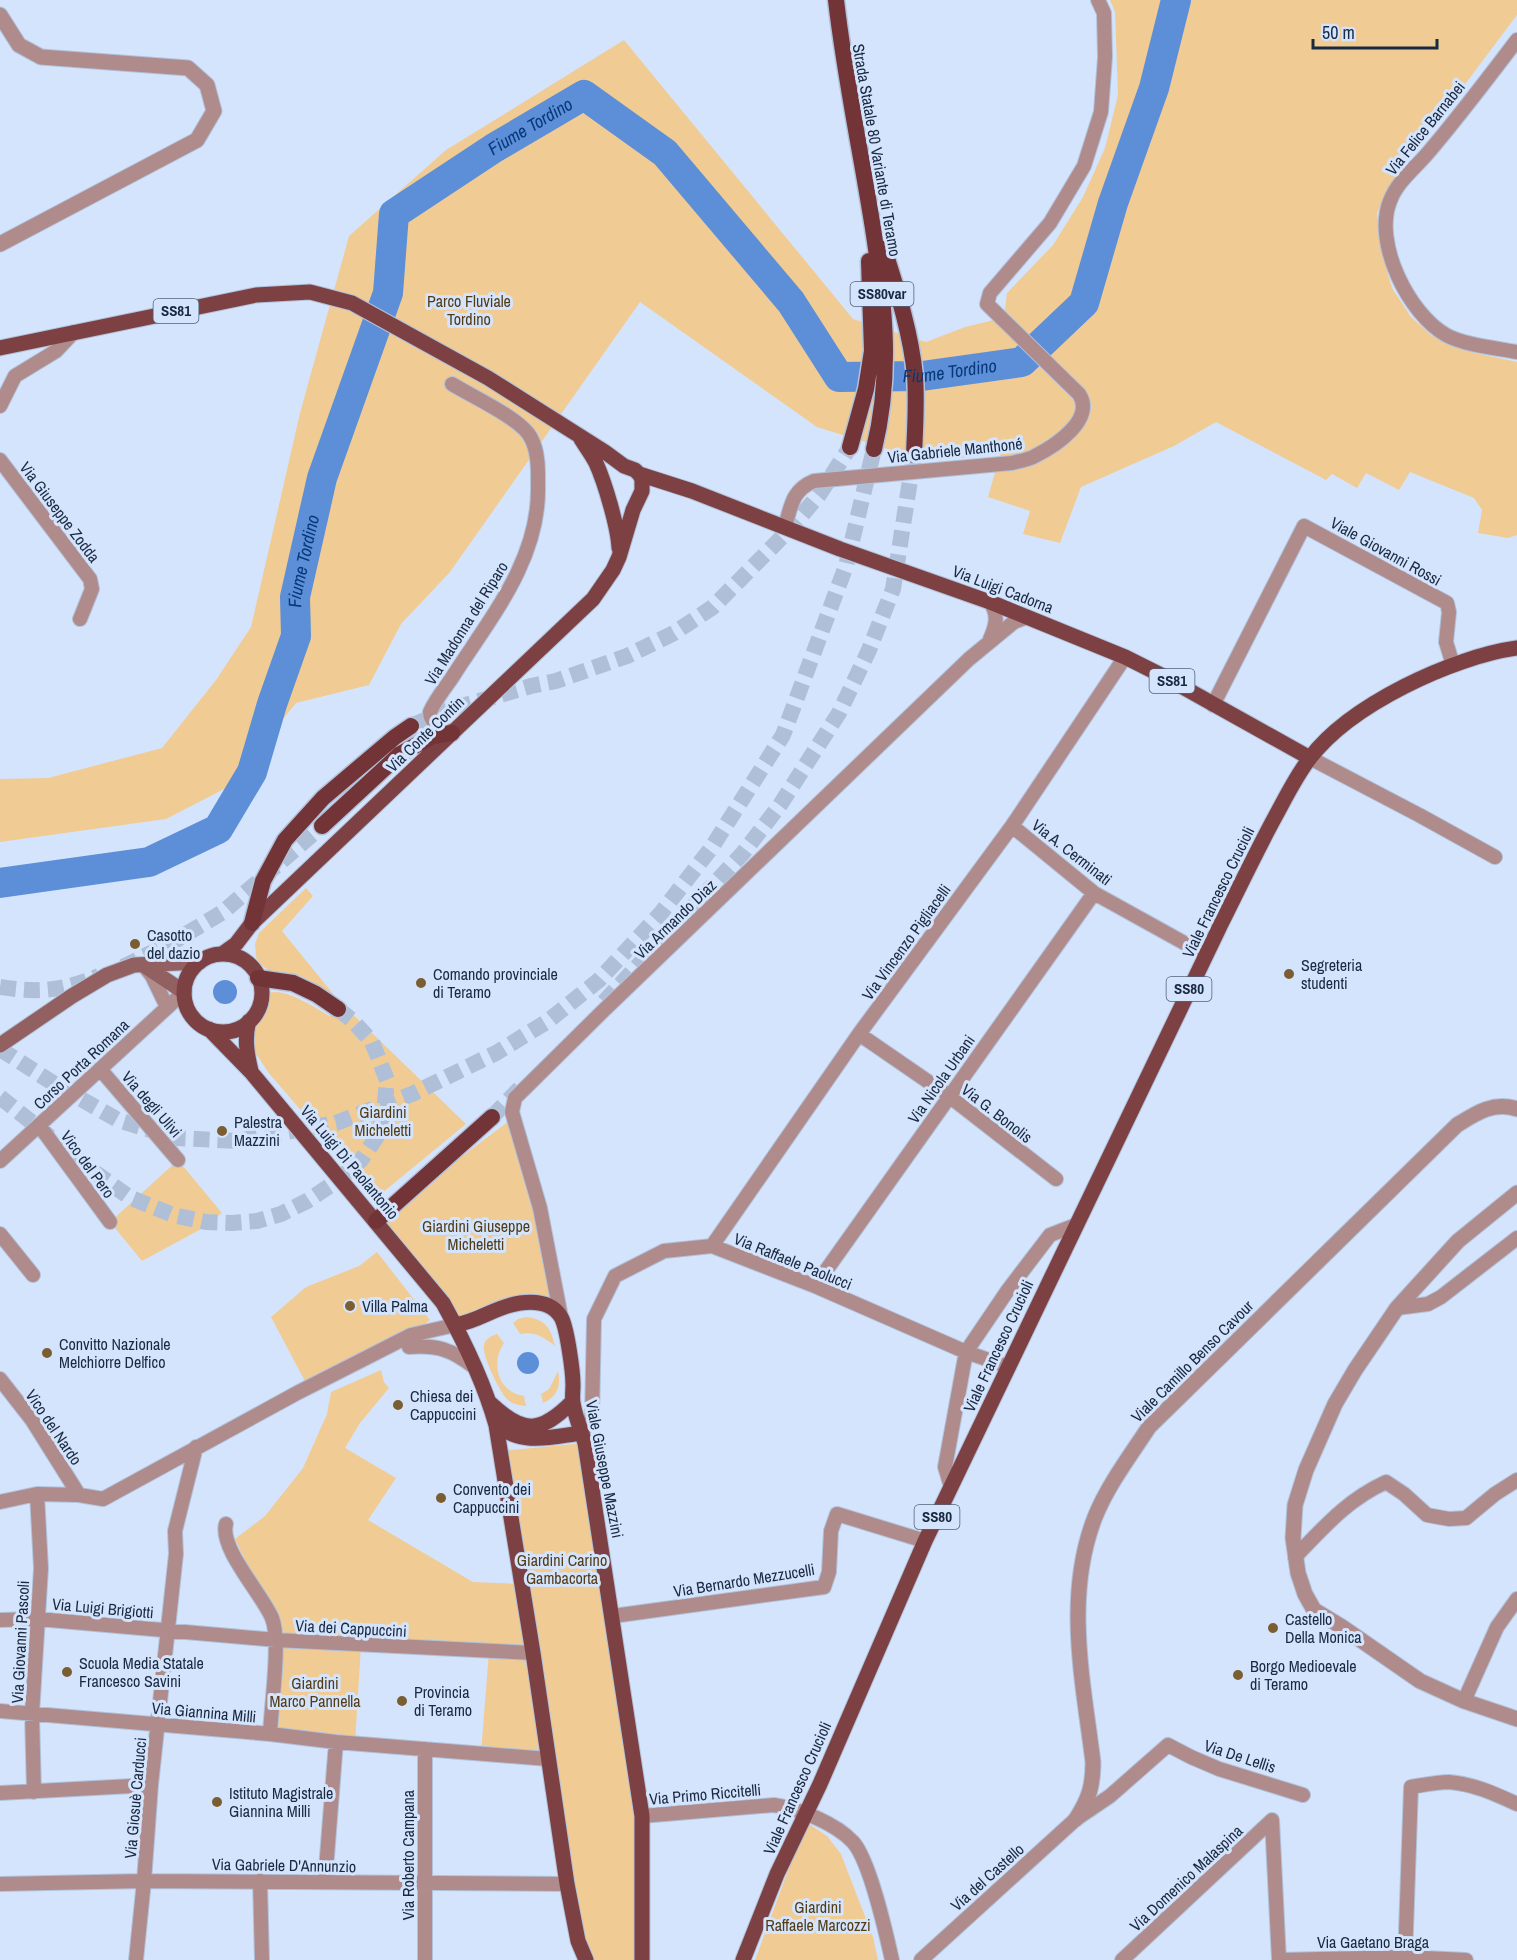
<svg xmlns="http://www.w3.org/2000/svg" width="1517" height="1960" viewBox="0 0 1517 1960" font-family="'Archivo Narrow',sans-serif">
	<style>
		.green { fill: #f0cc94 }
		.water { fill: #5d8ed8 }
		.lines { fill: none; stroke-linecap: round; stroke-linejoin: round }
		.river { stroke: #5d8ed8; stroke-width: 30 }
		.trunk-tunnel { stroke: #afbfd7; stroke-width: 16; stroke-dasharray: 16 8; stroke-linecap: butt }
		.minor-casing { stroke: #b2c2db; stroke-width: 16 }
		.tertiary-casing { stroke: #b2c2db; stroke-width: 17 }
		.secondary-casing { stroke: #b2c2db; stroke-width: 17 }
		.primary-casing { stroke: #b2c2db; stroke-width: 17 }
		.trunk-casing { stroke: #b2c2db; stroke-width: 19 }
		.minor { stroke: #af8b8b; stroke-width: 14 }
		.tertiary { stroke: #af8b8b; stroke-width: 15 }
		.secondary { stroke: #926061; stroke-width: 15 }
		.primary { stroke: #7d4143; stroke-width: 15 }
		.trunk { stroke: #733437; stroke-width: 16 }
		.poi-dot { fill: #7a5e31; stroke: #d4e4fd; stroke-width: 2 }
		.labels { text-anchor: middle; stroke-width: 6; stroke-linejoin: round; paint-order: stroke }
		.shield { fill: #d4e4fd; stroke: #516179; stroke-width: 1.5 }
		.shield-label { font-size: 15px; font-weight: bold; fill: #192940 }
		.street-label { font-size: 16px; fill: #192940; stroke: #d4e4fd }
		.park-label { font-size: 16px; fill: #523c15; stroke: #d4e4fd }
		.poi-label { font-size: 16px; fill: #192940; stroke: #d4e4fd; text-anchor: start }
		.water-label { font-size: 18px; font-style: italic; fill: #08387a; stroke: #d4e4fd }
	</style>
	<rect width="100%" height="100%" fill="#d4e4fd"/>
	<path class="green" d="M1110,0H1517V15L1396,176L1377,213L1383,256L1392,288L1411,317L1431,335L1447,344L1475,353L1517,362V535L1508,538L1478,533L1482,510L1474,498L1410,472L1399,490L1366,473L1357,488L1332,474L1326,480L1216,422L1174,446L1081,487L1060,543L1023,534L1030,511L988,497L1001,451L972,457L926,461L817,427L640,302L450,572L401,624L369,685L296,703L228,787L166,819L0,842V779L48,778L162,748L216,680L251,627L300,413L349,236L446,150L624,40L853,319L926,342L965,327L990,321L1005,309L1007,293L1053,245L1083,197L1105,148L1118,95L1115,12Z
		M306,888L313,896L282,931L339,1001L466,1124L376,1198L268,1072L255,1052L253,1036L258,1023L266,1013L269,1001V993C285,987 315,1008 330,1016L339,1001L321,987L301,976L268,970L260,964L256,957L255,944L259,933Z
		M513,1118L561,1317L538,1302L455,1325L376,1221Z
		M178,1160L222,1213L203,1228L142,1261L110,1222Z
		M377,1252L430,1320L411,1335L308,1387L271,1317L306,1287L359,1266Z
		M526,1317C545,1319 551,1328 555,1346C544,1337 534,1331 520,1334L513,1323L518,1319Z
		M497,1334L504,1343C490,1363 498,1392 524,1396L526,1406C519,1405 514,1405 508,1400C501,1395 481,1354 484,1345C485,1339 491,1336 497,1334Z
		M381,1370L384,1382L389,1388L360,1423L345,1448L396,1478L368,1520L473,1582L520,1584L500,1451L585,1443L642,1816L637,1960H586L548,1759L481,1753L489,1651L361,1645L355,1744L270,1734L273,1619L235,1539L265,1516L303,1468L327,1414L331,1392Z
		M558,1371C561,1386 558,1396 543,1403L541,1394L549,1389Z
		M806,1822L827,1836L841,1854L873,1937L878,1960H755Z"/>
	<path class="water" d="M213 992a12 12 0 1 1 24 0a12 12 0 1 1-24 0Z
		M517 1363a11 11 0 1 1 22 0a11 11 0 1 1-22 0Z"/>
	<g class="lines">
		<path class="river" id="s1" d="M0,883L149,862L218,829L252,772L272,704L296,636L295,597L322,478L388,293L394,214L494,148L584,95L665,153L791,302L839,377L922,376L1022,362L1084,303L1113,203L1154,88L1176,0"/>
		<path class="trunk-tunnel" d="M411,726L448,710L531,686L556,681L627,656L674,633L713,607L789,530L819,495L850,447
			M123,967L173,942L223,912L322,826
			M0,987C39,993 62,991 99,976
			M604,1002L743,853L780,805L839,713L869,650L893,589L914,455
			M0,1049L53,1083L118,1120L177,1138L237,1141L336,1123L412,1094L496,1053L548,1021L599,980L661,913L712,847L783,735L846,566L874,449
			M0,1097L89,1168L129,1197L173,1215L206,1222L232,1223L257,1221L281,1214L307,1201L337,1181L361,1160L376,1138L384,1114L387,1080L372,1042L352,1020L338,1009
			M492,1117L523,1085"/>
		<defs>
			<path id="minor" d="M1517,40C1488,78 1458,118 1427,154C1414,169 1397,182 1390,201C1373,243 1409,314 1446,335C1464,345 1496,348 1517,352
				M452,384C471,396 522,419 531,438C539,453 538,472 538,488C539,559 492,616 455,673C447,686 436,698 430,712C430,724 443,728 452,733
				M0,406L15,376L56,351L74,332
				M0,460L90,579L92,589L80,619
				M785,527C791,506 792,490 814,481L1012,463C1019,461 1028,460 1035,456C1055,446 1096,419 1079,394L987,304L990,293L1050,223L1084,166L1101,112L1105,57L1104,13L1098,0
				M990,639C996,626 999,615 990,602
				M1213,705L1304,526L1447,603L1449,612L1446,642L1453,665
				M1310,758L1419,815L1495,857
				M1012,826L1094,893L1206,955
				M145,967L152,976L167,1007
				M859,1034L949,1096L1056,1179
				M100,1069L178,1160
				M39,1125L110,1222
				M0,1161L184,992
				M0,1234L33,1275
				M712,1246L859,1034L1012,826L1125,657
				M815,1286L1094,893
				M1397,1308L1428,1304L1441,1297L1517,1238
				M561,1317L540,1208L512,1112L515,1098L603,1011L969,659L1014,622L1027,617
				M409,1347C437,1345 451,1349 474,1367
				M0,1379L32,1420L79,1495
				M582,1433L592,1416L594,1319L615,1276L664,1251L712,1246L815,1286L966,1352L1009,1367
				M951,1487L945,1467L966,1352L1008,1290L1050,1235L1076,1225
				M0,1502L37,1494L79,1495L103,1499L297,1393L411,1335L455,1325
				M226,1524C219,1548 262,1594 272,1618C281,1640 271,1708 270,1734
				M1295,1557C1324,1527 1347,1500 1386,1482L1404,1494L1427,1515L1449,1519L1466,1518L1495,1494L1517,1480
				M613,1616L824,1587L829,1572L831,1531L837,1514L925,1541
				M0,1620L38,1619L276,1640L533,1653
				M1464,1701L1497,1627L1517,1599
				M0,1711L270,1734L336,1742L548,1759
				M425,1749V1960
				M34,1792L32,1714L41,1568L37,1494
				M0,1793L151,1785
				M642,1816L774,1805C800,1809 835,1823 853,1842C870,1861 886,1933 892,1960
				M1272,1820L1279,1960
				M260,1881L262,1960
				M325,1882L336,1742
				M0,1884L144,1881L567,1884
				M136,1960L144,1881L151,1785L176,1554L175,1531L196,1447
				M921,1960L1076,1819L1110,1796L1168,1745L1191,1757L1219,1769L1303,1795
				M1122,1960L1272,1820
				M1279,1960L1405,1957L1466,1960
				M1405,1960L1411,1787C1423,1785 1437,1782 1449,1782C1474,1784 1495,1794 1517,1804"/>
			<path id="tertiary" d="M0,15L19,45L41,57L188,68L207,85L214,111L197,140L0,244
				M1517,1193L1458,1241L1397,1308L1355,1370L1335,1404L1306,1470L1295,1505L1293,1538L1298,1573L1305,1594L1314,1610L1342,1627L1420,1681L1464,1701L1517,1719
				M1076,1819C1089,1799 1093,1786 1093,1762C1083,1681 1064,1596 1095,1517C1108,1485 1130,1456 1149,1427L1457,1125C1476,1113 1494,1101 1517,1109"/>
			<path id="secondary" d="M145,966L184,992
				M0,1045L72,996L107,975L134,965L200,962"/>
			<path id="primary" d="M0,348L256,295L310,292L352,303L488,378L605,452L624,466L635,470L639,474L642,479V491L633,510L619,557L613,570L593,599L252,923L236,944L222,954
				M581,439C586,447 592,455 596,463C605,483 618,527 619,548
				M639,474L692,491L840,549L990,602L1125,657L1163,676L1310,758
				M184 993a39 39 0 1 1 78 0a39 39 0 1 1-78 0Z
				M249,1021C244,1038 247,1054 251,1071
				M209,1029L251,1072L443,1303C464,1341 484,1382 496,1425L533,1653L567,1884L578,1941L586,1960
				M455,1325C480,1321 496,1306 520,1303C535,1301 552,1302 561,1317C567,1327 573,1372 573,1385C573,1391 572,1397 573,1403C575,1416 581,1430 585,1443L642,1816V1960
				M490,1403C523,1434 540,1434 572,1402
				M496,1425C524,1446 550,1437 582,1433
				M743,1960L777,1874L820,1784L925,1541L1221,924C1239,888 1256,852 1275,817C1286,797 1296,776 1310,758C1350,705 1452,657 1517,648"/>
			<path id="trunk" d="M836,0C845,79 862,157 874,235C885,308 892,376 874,449
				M884,249C897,290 911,333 915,376C917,402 915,429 914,455
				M850,447L866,389L872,351L869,261
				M322,826L400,754L433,736L452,733
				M252,923L263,881L285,840L323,798L395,737L411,726
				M258,978L293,983L316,994L338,1009
				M376,1221L492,1117"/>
		</defs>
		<use href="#minor" class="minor-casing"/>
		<use href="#tertiary" class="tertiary-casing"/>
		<use href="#secondary" class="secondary-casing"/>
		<use href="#primary" class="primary-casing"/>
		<use href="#trunk" class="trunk-casing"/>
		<use href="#minor" class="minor"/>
		<use href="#tertiary" class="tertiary"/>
		<use href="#secondary" class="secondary"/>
		<use href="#primary" class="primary"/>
		<use href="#trunk" class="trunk"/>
	</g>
	<g class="poi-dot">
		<circle cx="135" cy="944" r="6"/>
		<circle cx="1289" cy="974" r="6"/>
		<circle cx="421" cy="983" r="6"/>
		<circle cx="222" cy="1131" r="6"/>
		<circle cx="350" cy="1306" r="6"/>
		<circle cx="47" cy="1353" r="6"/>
		<circle cx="398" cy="1405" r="6"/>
		<circle cx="441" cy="1498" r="6"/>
		<circle cx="1273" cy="1628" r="6"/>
		<circle cx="67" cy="1672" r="6"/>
		<circle cx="1238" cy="1675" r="6"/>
		<circle cx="402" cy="1701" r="6"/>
		<circle cx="217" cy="1802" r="6"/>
	</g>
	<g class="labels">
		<g class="shield">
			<rect x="850.5" y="282" width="63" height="24" rx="4.5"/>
			<rect x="153.5" y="299" width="45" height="24" rx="4.5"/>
			<rect x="1149.5" y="669" width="45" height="24" rx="4.5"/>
			<rect x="1166.5" y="977" width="45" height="24" rx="4.5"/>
			<rect x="914.5" y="1505" width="45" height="24" rx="4.5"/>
		</g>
		<g class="shield-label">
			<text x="882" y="299">SS80var</text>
			<text x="176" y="316">SS81</text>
			<text x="1172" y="686">SS81</text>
			<text x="1189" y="994">SS80</text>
			<text x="937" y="1522">SS80</text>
		</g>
		<g class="street-label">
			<text transform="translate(1425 128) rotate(-51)" y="6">Via Felice Barnabei</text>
			<text transform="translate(877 150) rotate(80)" y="6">Strada Statale 80 Variante di Teramo</text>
			<text transform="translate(955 450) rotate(-6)" y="6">Via Gabriele Manthoné</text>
			<text transform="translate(60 512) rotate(53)" y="6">Via Giuseppe Zodda</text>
			<text transform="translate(1386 551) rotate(29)" y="6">Viale Giovanni Rossi</text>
			<text transform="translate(1003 589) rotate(21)" y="6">Via Luigi Cadorna</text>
			<text transform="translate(466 623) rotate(-58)" y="6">Via Madonna del Riparo</text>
			<text transform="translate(425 734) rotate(-44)" y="6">Via Conte Contin</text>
			<text transform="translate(1072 852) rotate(38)" y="6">Via A. Cerminati</text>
			<text transform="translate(1218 892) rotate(-64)" y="6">Viale Francesco Crucioli</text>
			<text transform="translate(675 919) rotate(-44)" y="6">Via Armando Diaz</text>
			<text transform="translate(906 942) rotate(-54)" y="6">Via Vincenzo Pigliacelli</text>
			<text transform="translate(81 1064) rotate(-43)" y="6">Corso Porta Romana</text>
			<text transform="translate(941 1079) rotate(-55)" y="6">Via Nicola Urbani</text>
			<text transform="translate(152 1104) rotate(49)" y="6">Via degli Ulivi</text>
			<text transform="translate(997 1113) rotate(38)" y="6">Via G. Bonolis</text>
			<text transform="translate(350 1162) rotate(50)" y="6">Via Luigi Di Paolantonio</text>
			<text transform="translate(88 1164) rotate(54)" y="6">Vico del Pero</text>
			<text transform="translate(793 1261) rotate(22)" y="6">Via Raffaele Paolucci</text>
			<text transform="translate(998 1346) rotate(-65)" y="6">Viale Francesco Crucioli</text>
			<text transform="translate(1192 1361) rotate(-45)" y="6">Viale Camillo Benso Cavour</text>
			<text transform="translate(54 1427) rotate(56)" y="6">Vico del Nardo</text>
			<text transform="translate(605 1469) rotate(79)" y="6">Viale Giuseppe Mazzini</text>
			<text transform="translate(744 1580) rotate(-9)" y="6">Via Bernardo Mezzucelli</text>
			<text transform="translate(103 1608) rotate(5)" y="6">Via Luigi Brigiotti</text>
			<text transform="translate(351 1628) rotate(3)" y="6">Via dei Cappuccini</text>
			<text transform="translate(20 1642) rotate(-87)" y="6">Via Giovanni Pascoli</text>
			<text transform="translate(204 1712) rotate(5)" y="6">Via Giannina Milli</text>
			<text transform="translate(1240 1756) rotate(18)" y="6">Via De Lellis</text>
			<text transform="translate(797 1788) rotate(-66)" y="6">Viale Francesco Crucioli</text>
			<text transform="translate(705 1794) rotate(-5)" y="6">Via Primo Riccitelli</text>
			<text transform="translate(135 1798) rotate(-85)" y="6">Via Giosuè Carducci</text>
			<text transform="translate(408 1855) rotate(-90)" y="6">Via Roberto Campana</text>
			<text transform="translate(284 1865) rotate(1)" y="6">Via Gabriele D'Annunzio</text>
			<text transform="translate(987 1877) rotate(-42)" y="6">Via del Castello</text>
			<text transform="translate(1186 1878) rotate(-43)" y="6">Via Domenico Malaspina</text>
			<text x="1373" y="1948">Via Gaetano Braga</text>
		</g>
		<g class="park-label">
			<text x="469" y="307">Parco Fluviale<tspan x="469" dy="18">Tordino</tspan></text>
			<text x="383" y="1118">Giardini<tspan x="383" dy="18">Micheletti</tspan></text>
			<text x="476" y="1232">Giardini Giuseppe<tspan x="476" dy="18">Micheletti</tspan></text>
			<text x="562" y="1566">Giardini Carino<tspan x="562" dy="18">Gambacorta</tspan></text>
			<text x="315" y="1689">Giardini<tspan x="315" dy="18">Marco Pannella</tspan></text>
			<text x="818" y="1913">Giardini<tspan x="818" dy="18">Raffaele Marcozzi</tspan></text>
		</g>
		<g class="poi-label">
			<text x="147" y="941">Casotto<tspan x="147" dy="18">del dazio</tspan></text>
			<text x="1301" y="971">Segreteria<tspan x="1301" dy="18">studenti</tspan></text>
			<text x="433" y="980">Comando provinciale<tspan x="433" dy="18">di Teramo</tspan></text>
			<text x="234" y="1128">Palestra<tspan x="234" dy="18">Mazzini</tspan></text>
			<text x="362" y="1312">Villa Palma</text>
			<text x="59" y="1350">Convitto Nazionale<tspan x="59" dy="18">Melchiorre Delfico</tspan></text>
			<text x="410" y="1402">Chiesa dei<tspan x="410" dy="18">Cappuccini</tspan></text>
			<text x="453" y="1495">Convento dei<tspan x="453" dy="18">Cappuccini</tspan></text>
			<text x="1285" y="1625">Castello<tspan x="1285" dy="18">Della Monica</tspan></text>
			<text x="79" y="1669">Scuola Media Statale<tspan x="79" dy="18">Francesco Savini</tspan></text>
			<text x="1250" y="1672">Borgo Medioevale<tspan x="1250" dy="18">di Teramo</tspan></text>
			<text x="414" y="1698">Provincia<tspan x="414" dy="18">di Teramo</tspan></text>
			<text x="229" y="1799">Istituto Magistrale<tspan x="229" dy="18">Giannina Milli</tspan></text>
		</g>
		<g class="water-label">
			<text dy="6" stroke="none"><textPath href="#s1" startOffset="1035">Fiume Tordino</textPath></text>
			<text dy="6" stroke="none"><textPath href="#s1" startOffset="1592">Fiume Tordino</textPath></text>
			<text dy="6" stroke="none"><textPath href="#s1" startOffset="512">Fiume Tordino</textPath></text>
		</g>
	</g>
	<path d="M1313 39v9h124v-9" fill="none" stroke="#192940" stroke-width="3"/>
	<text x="1322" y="39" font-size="18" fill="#192940" stroke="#d4e4fd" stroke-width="4.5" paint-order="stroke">50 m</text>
</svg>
